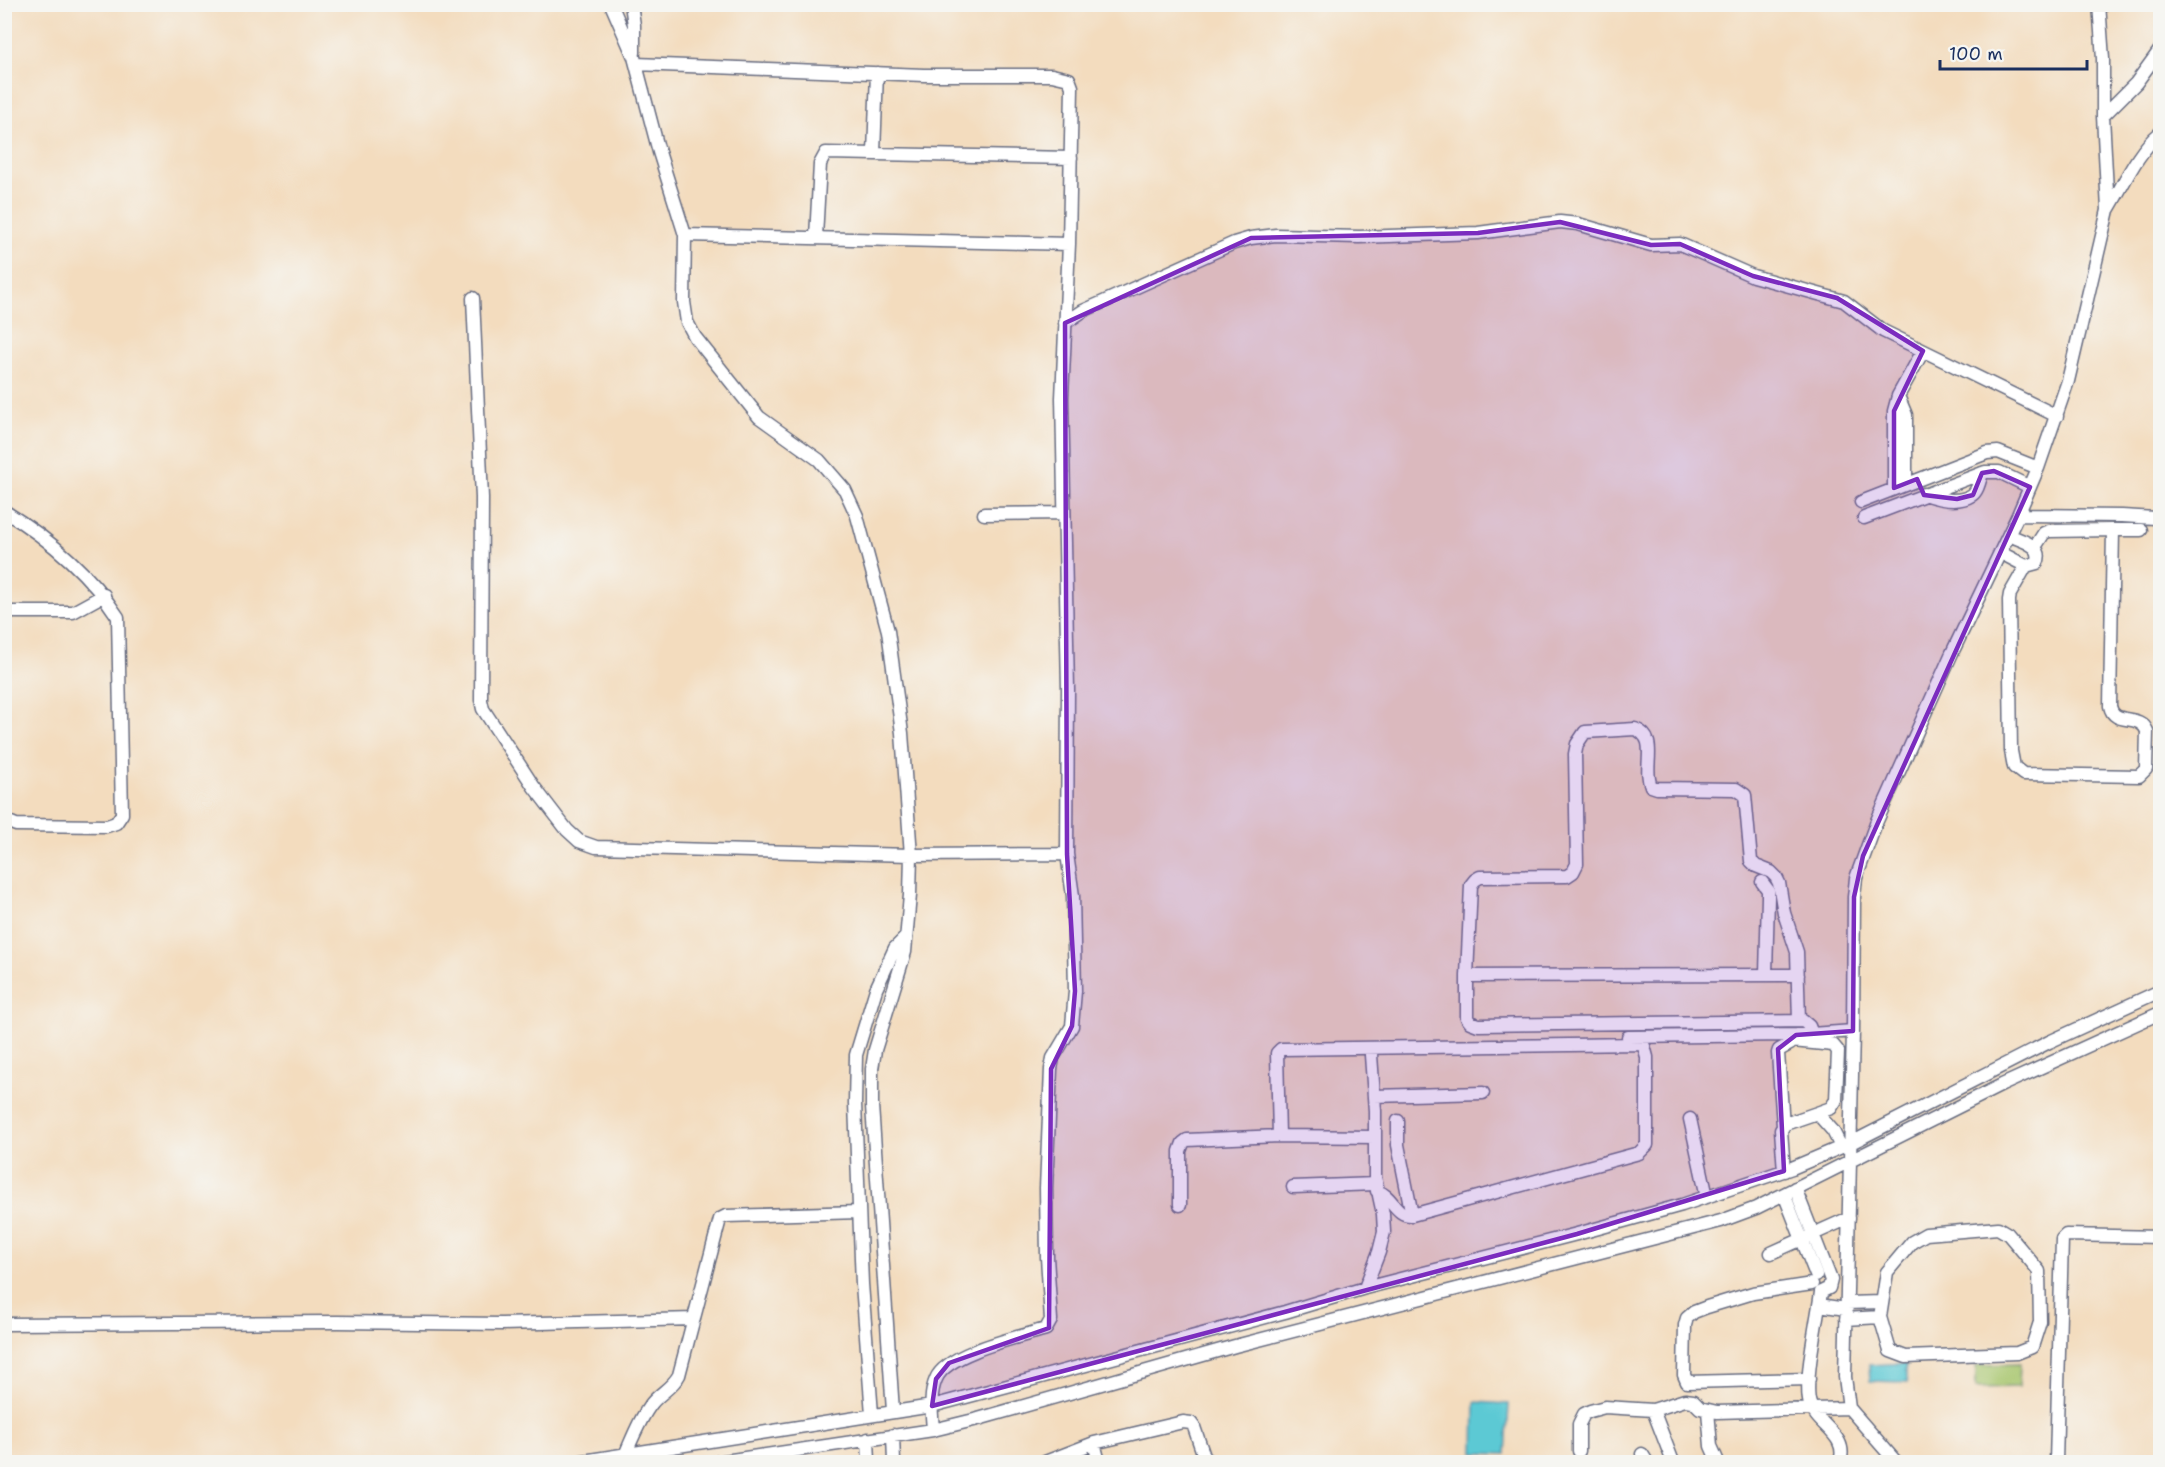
<svg xmlns="http://www.w3.org/2000/svg" width="2165" height="1467" viewBox="0 0 2165 1467" font-family="'Shantell Sans',sans-serif">
	<style>
		.green { fill: #a8c66e; stroke: #627a66; stroke-width: 1.5 }
		.water { fill: #5cc9d4; stroke: #3c7c99; stroke-width: 1.5 }
		.lines { fill: none; stroke-linecap: round; stroke-linejoin: round }
		.minor-casing { stroke: #676c80; stroke-width: 15 }
		.minor { stroke: #fff; stroke-width: 12 }
		.marked { fill: #7b2cbf; fill-opacity: 0.2; stroke: #7b2cbf; stroke-width: 4.5; stroke-linejoin: round }
	</style>
	<rect width="100%" height="100%" fill="#f6f6f2"/>
	<filter id="ink" filterUnits="userSpaceOnUse"><feTurbulence type="fractalNoise" baseFrequency=".0167" numOctaves="2"/><feDisplacementMap in="SourceGraphic" scale="12" xChannelSelector="R" yChannelSelector="G"/><feConvolveMatrix kernelMatrix="1 2 1 2 8 2 1 2 1" color-interpolation-filters="sRGB"/></filter>
	<filter id="wash" filterUnits="userSpaceOnUse"><feTurbulence type="fractalNoise" baseFrequency=".008" numOctaves="4" result="noise"/><feDisplacementMap in="SourceGraphic" scale="24" xChannelSelector="R" yChannelSelector="G"/><feGaussianBlur stdDeviation="1.35" result="paint"/><feColorMatrix in="noise" values="0 0 0 0 0 0 0 0 0 0 0 0 0 0 0 0 0 1.4 0 .05"/><feComposite in="paint" operator="in"/></filter>
	<g filter="url(#wash)">
		<rect width="100%" height="100%" fill="#f3dcbe"/>
		<path class="green" d="M2020,1364L2019,1387L1976,1388V1365Z"/>
		<path class="water" d="M1907,1363V1382L1870,1381L1869,1365Z
			M1475,1402L1509,1404L1506,1454L1474,1453Z"/>
	</g>
	<g filter="url(#ink)">
		<g class="lines">
			<defs>
				<path id="minor" d="M611,4L634,57L659,152L685,235L684,302L687,322L695,337L759,417L819,460L845,490L857,516L888,631L902,733L911,855L910,895L905,952L875,1050L872,1069V1106L893,1411
					M631,4L634,25V53
					M636,64L924,75H1052L1069,79L1072,87L1069,244L1062,398L1068,689L1067,854L1073,896L1075,991L1072,1026L1053,1058L1051,1069L1046,1188L1047,1257L1051,1320L1046,1329C1019,1337 946,1353 936,1379C929,1395 932,1414 933,1430
					M2103,116L2136,83L2160,50
					M874,153L877,73
					M2108,210C2124,184 2137,152 2160,133
					M685,235L1069,244
					M816,237L820,164L826,153L1071,158
					M473,298L482,498L481,700L483,709L534,787L567,830L579,841L596,847L911,855L1067,854
					M1065,323L1083,311L1101,303L1234,243L1251,238L1276,235L1359,237L1478,233L1560,222L1578,224L1651,245L1680,244L1753,276L1844,301L1883,331L2057,416
					M1898,396L1906,415V483
					M1894,488V411L1898,396L1923,351
					M1924,494C1938,499 1958,504 1972,495C1978,491 1980,479 1982,473
					M1861,502L1987,453L1998,452L2038,468
					M4,511C48,538 90,574 118,617L122,814L116,823L107,826L16,825L4,820
					M984,514L1064,513
					M2018,515L2122,516L2155,518L2160,520
					M1864,518L1985,472H1999L2030,487
					M2113,530H2141
					M2009,535C2021,541 2045,545 2037,563L2026,566L2010,594L2009,600L2011,751L2014,767L2023,774L2139,776L2146,769L2147,731C2139,712 2114,727 2110,706L2113,530L2049,531L2044,533L2035,547
					M2001,553L2026,566
					M4,612H73L104,595
					M4,635L5,623
					M1762,882L1768,890V897L1766,974
					M1798,975L1467,976L1471,885L1475,880L1480,877L1567,876L1573,872L1577,864L1575,754L1577,744L1585,732L1635,729C1660,738 1642,767 1651,786L1657,788L1736,789L1745,795L1751,861L1756,866L1771,872L1776,877L1779,883L1784,913L1797,952L1799,1021
					M1467,976V1018L1470,1022L1478,1025L1803,1021L1809,1026L1812,1034
					M1628,1037L1797,1035L1853,1031
					M1793,1041L1833,1045L1838,1051L1836,1100L1831,1108L1817,1113
					M1374,1096L1483,1093
					M1690,1119L1707,1197
					M1398,1121V1145L1412,1215
					M1783,1126L1778,1053L1779,1050L1790,1044L1797,1035
					M1279,1136L1277,1053L1281,1049L1639,1044L1644,1046L1647,1057V1145L1639,1153L1412,1215C1395,1216 1393,1196 1377,1191
					M1784,1171L1781,1130L1785,1124L1817,1113L1833,1131L1841,1147
					M1293,1187L1376,1184
					M1795,1188L1831,1280L1829,1288L1821,1292
					M1784,1194L1816,1275
					M1180,1205V1151L1183,1143L1187,1140L1279,1136L1375,1137
					M1771,1253L1849,1218
					M1365,1288L1379,1252L1384,1232L1383,1214L1375,1177V1111L1371,1055L1372,1048
					M1821,1292C1818,1316 1803,1384 1810,1404C1817,1426 1849,1435 1840,1462
					M1847,1303L1881,1302
					M1819,1305L1846,1309
					M1846,1319L1880,1317L1890,1351L1906,1357L2017,1353L2032,1347L2040,1322L2039,1271L2008,1234L1998,1228L1926,1234L1912,1242L1887,1272L1880,1317
					M4,1324L338,1322L502,1324L694,1319
					M1809,1379L1687,1382L1684,1375L1685,1325L1687,1318L1694,1312L1707,1307L1753,1293L1812,1284
					M1653,1410L1673,1462
					M1708,1411L1711,1446L1718,1462
					M872,1414L862,1284L855,1103L856,1055L876,989L895,948L906,937
					M893,1435L894,1462
					M868,1439L869,1462
					M1094,1443L1099,1462
					M1579,1451V1424L1584,1414L1590,1411L1605,1407L1653,1410L1685,1400L1693,1401L1700,1408L1717,1412L1849,1408
					M1642,1454L1647,1462
					M625,1455C633,1437 640,1418 652,1403C660,1393 673,1387 679,1375L720,1219L726,1216L859,1212
					M577,1462L932,1406L1285,1312L1365,1288L1577,1234L1682,1205L1792,1168L1851,1143L2049,1042L2160,991
					M718,1462L933,1430L978,1419L1235,1346L1721,1221L1756,1208L2002,1085L2160,1013
					M1045,1462L1094,1443L1183,1422L1191,1423L1194,1427L1206,1462
					M1896,1462L1849,1408L1845,1377L1853,1031L1854,897L1856,878L1876,823L1952,653L2018,515L2038,468L2068,381L2108,210L2103,116V59L2099,4
					M2056,1462L2062,1239L2066,1235L2160,1237"/>
			</defs>
			<use href="#minor" class="minor-casing"/>
			<use href="#minor" class="minor"/>
		</g>
	</g>
	<path class="marked" d="M1560,222L1651,245L1680,244L1753,276L1837,298L1923,351L1894,411V488L1917,479L1924,495L1957,499L1973,495L1982,473L1994,471L2030,487L1863,856L1854,897L1853,1031L1796,1035L1778,1049L1784,1171L1577,1234L932,1406L936,1379L949,1363L1049,1328L1051,1069L1072,1026L1075,991L1067,854L1065,323L1251,238L1478,233Z"/>
	<rect width="2165" height="1467" fill="none" stroke="#f6f6f2" stroke-width="24"/>
	<path d="M1940 60v9h147v-9" fill="none" stroke="#1b2f5e" stroke-width="3"/>
	<text x="1949" y="60" font-size="18" fill="#1b2f5e" stroke="#f6f6f2" stroke-width="4.5" paint-order="stroke">100 m</text>
</svg>
